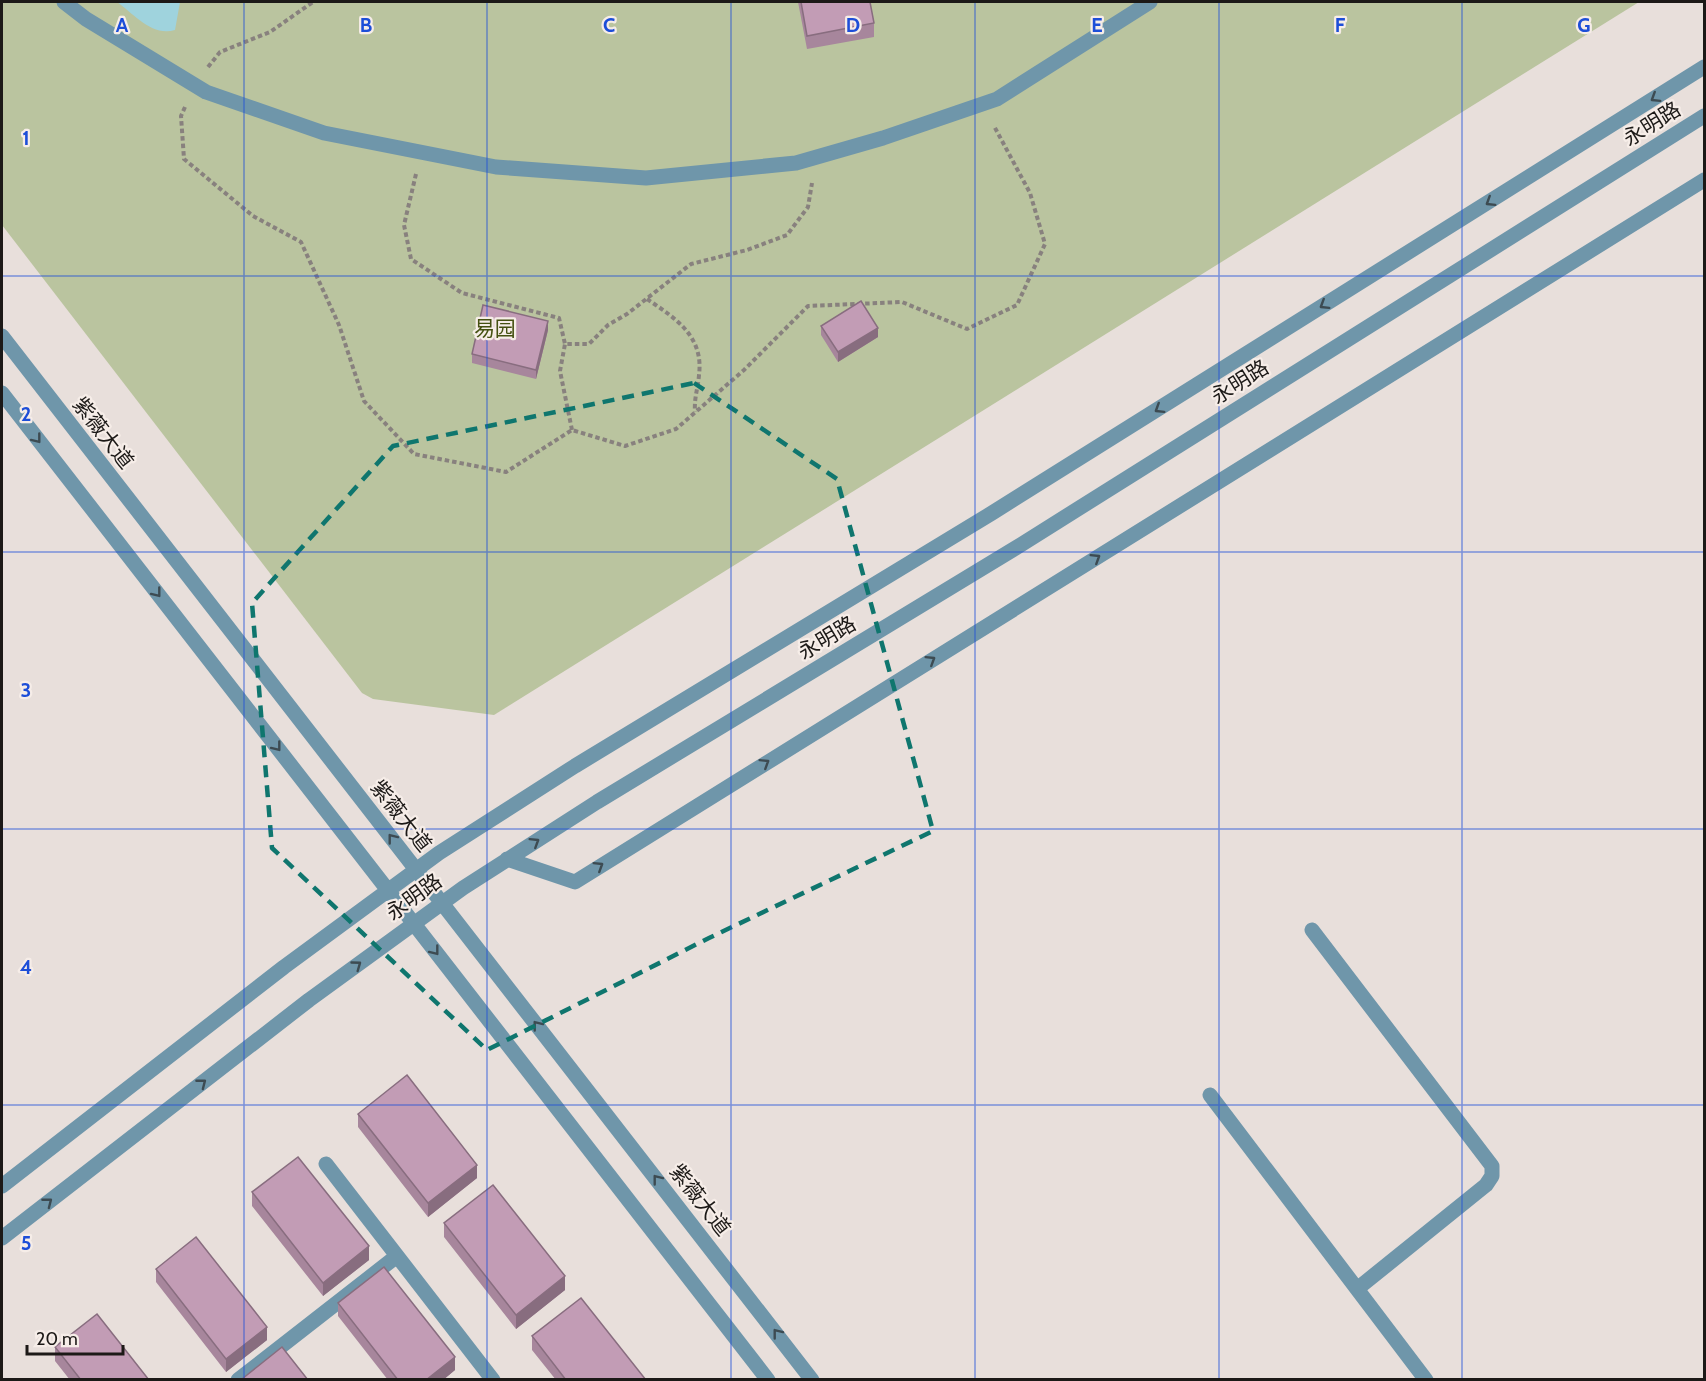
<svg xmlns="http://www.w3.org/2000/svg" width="1706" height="1381" viewBox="0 0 1706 1381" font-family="Cabin,'Noto Sans SC',sans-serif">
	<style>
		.green { fill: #bac49f }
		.water { fill: #9fd3dd }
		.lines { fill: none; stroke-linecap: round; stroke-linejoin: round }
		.path { stroke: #88817e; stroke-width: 4; stroke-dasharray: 4.5 3; stroke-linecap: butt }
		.minor { stroke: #6f96aa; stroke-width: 15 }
		.wall { fill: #a7869c }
		.shaded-wall { fill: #886d7f }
		.building { fill: #c29cb5; stroke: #886d7f; stroke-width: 1.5 }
		.oneway { stroke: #3d4b52 }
		.marked { fill: none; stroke: #0f766e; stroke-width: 4.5; stroke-dasharray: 12 8; stroke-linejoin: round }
		.grid { fill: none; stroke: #1d4ed8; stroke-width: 1.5; stroke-opacity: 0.55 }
		.labels { text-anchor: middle; stroke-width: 4.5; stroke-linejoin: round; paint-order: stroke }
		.street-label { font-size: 21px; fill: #1c1917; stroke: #f6ede8 }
		.park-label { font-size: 21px; fill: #455112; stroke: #f6ede8 }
		.grid-label { font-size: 20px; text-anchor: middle; font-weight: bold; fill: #1d4ed8; stroke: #f6ede8; stroke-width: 4.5; stroke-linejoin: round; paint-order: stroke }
	</style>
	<rect width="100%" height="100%" fill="#e8dfdb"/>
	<path class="green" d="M2,2H1639L494,715L373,699L362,693L2,225Z"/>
	<path class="water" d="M117,2H180L175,30C152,37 134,14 117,2Z"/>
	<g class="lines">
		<path class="path" d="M208,67L220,52L270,32L313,2
			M185,107L181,116L184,159L253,216L301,242L339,325L364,401L414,454L506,472L572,430L625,446L676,429L744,370L808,306L902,302L967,329L1017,305L1045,244L1030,193L994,126
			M416,174L404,225L411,259L462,293L559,318L565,344
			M647,299C675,318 704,336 699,375C698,388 694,398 695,412
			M572,430L560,371L565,344H589L608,325L627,314L691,264L747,250L787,235L808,207L812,183"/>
		<path class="minor" d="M64,2L86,19L206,92L324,133L496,167L646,178L796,163L883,138L997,99L1150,2
			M2,336L812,1380
			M2,393L768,1380
			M507,859L575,882L1704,180
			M1312,930L1492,1166V1176L1486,1185L1357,1289
			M1210,1095L1426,1380
			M326,1164L493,1380
			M2,1186L284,967L439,853L575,766L992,513L1704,67
			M2,1238L309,1000L463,888L597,802L1014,549L1704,116
			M238,1380L397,1256"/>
	</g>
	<path class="wall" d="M798,2H870L874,23V37L807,49Z
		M821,326L878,337L838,362L821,335Z
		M548,330L536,379L472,363V354Z
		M358,1114L477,1178L428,1217L358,1127Z
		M252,1192L369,1260L323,1296L252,1206Z
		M444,1223L565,1290L516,1329L444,1237Z
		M156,1269L267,1340L226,1372L156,1282Z
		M338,1303L455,1370L443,1380H388L338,1316Z
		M532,1336L646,1380H556L532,1350Z
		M55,1347L149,1380H70L55,1361Z"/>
	<path class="shaded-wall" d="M548,321V330L536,379V370Z
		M878,328V337L838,362V352Z
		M477,1165V1178L428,1217V1203Z
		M369,1246V1260L323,1296V1283Z
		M565,1276V1290L516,1329V1315Z
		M267,1327V1340L226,1372V1359Z
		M455,1357V1370L443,1380H426Z"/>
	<path class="building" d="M801,2H870L874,23L807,36Z
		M861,301L878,328L838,352L821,326Z
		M483,305L548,321L536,370L472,354Z
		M407,1075L477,1165L428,1203L358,1114Z
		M298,1157L369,1246L323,1283L252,1192Z
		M493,1185L565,1276L516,1315L444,1223Z
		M196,1237L267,1327L226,1359L156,1269Z
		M384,1267L455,1357L426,1380H398L338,1303Z
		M581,1298L646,1380H566L532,1336Z
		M97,1314L149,1380H81L55,1347Z
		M282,1347L308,1380H242V1379Z"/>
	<defs><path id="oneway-chevron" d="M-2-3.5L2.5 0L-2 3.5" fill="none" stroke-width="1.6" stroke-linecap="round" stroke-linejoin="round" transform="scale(1.5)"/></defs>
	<g class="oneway">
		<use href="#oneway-chevron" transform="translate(1655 98) rotate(148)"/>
		<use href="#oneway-chevron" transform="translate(1490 202) rotate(148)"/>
		<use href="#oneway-chevron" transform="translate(1324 305) rotate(148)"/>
		<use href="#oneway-chevron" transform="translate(1159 409) rotate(148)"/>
		<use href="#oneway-chevron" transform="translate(37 439) rotate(52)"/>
		<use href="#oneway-chevron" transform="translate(1096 558) rotate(-32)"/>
		<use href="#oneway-chevron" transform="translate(157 593) rotate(52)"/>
		<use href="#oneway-chevron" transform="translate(931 660) rotate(-32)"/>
		<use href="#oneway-chevron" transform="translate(277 747) rotate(52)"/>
		<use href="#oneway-chevron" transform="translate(765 763) rotate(-32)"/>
		<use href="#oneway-chevron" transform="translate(392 838) rotate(-128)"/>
		<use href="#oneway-chevron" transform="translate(535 842) rotate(-32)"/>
		<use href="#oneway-chevron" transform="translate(599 866) rotate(-32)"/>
		<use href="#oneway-chevron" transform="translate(435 951) rotate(52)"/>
		<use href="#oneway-chevron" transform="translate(357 965) rotate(-36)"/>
		<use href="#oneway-chevron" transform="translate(537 1025) rotate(-128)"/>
		<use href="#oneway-chevron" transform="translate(202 1083) rotate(-38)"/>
		<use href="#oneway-chevron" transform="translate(657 1179) rotate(-128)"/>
		<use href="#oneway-chevron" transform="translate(48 1202) rotate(-38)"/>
		<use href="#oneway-chevron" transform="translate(777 1333) rotate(-128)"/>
	</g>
	<path class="marked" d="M694,383L837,479L933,831L709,938L487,1050L272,848L252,603L393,446Z"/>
	<path class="grid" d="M244,2V1380M487,2V1380M731,2V1380M975,2V1380M1219,2V1380M1462,2V1380M2,276H1704M2,552H1704M2,829H1704M2,1105H1704"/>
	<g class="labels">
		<g class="street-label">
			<text transform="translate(1652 124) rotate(-32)" y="7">永明路</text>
			<text transform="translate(1240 382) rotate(-32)" y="7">永明路</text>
			<text transform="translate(103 433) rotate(52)" y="7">紫薇大道</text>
			<text transform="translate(827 638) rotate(-31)" y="7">永明路</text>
			<text transform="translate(401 816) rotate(52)" y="7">紫薇大道</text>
			<text transform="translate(414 897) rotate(-36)" y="7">永明路</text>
			<text transform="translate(700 1200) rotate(52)" y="7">紫薇大道</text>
		</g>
		<g class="park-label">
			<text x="495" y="336">易园</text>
		</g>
	</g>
	<g class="grid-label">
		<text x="122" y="32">A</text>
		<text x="366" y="32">B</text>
		<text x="609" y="32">C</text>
		<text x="853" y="32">D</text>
		<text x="1097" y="32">E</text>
		<text x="1340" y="32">F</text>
		<text x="1584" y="32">G</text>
		<text x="26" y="145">1</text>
		<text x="26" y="421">2</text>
		<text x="26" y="697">3</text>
		<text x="26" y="974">4</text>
		<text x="26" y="1250">5</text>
	</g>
	<rect width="1706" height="1381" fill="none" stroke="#1c1917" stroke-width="6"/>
	<path d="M27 1345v9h96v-9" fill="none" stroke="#1c1917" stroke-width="3"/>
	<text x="36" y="1345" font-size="18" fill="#1c1917" stroke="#f6ede8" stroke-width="4.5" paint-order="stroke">20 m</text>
</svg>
